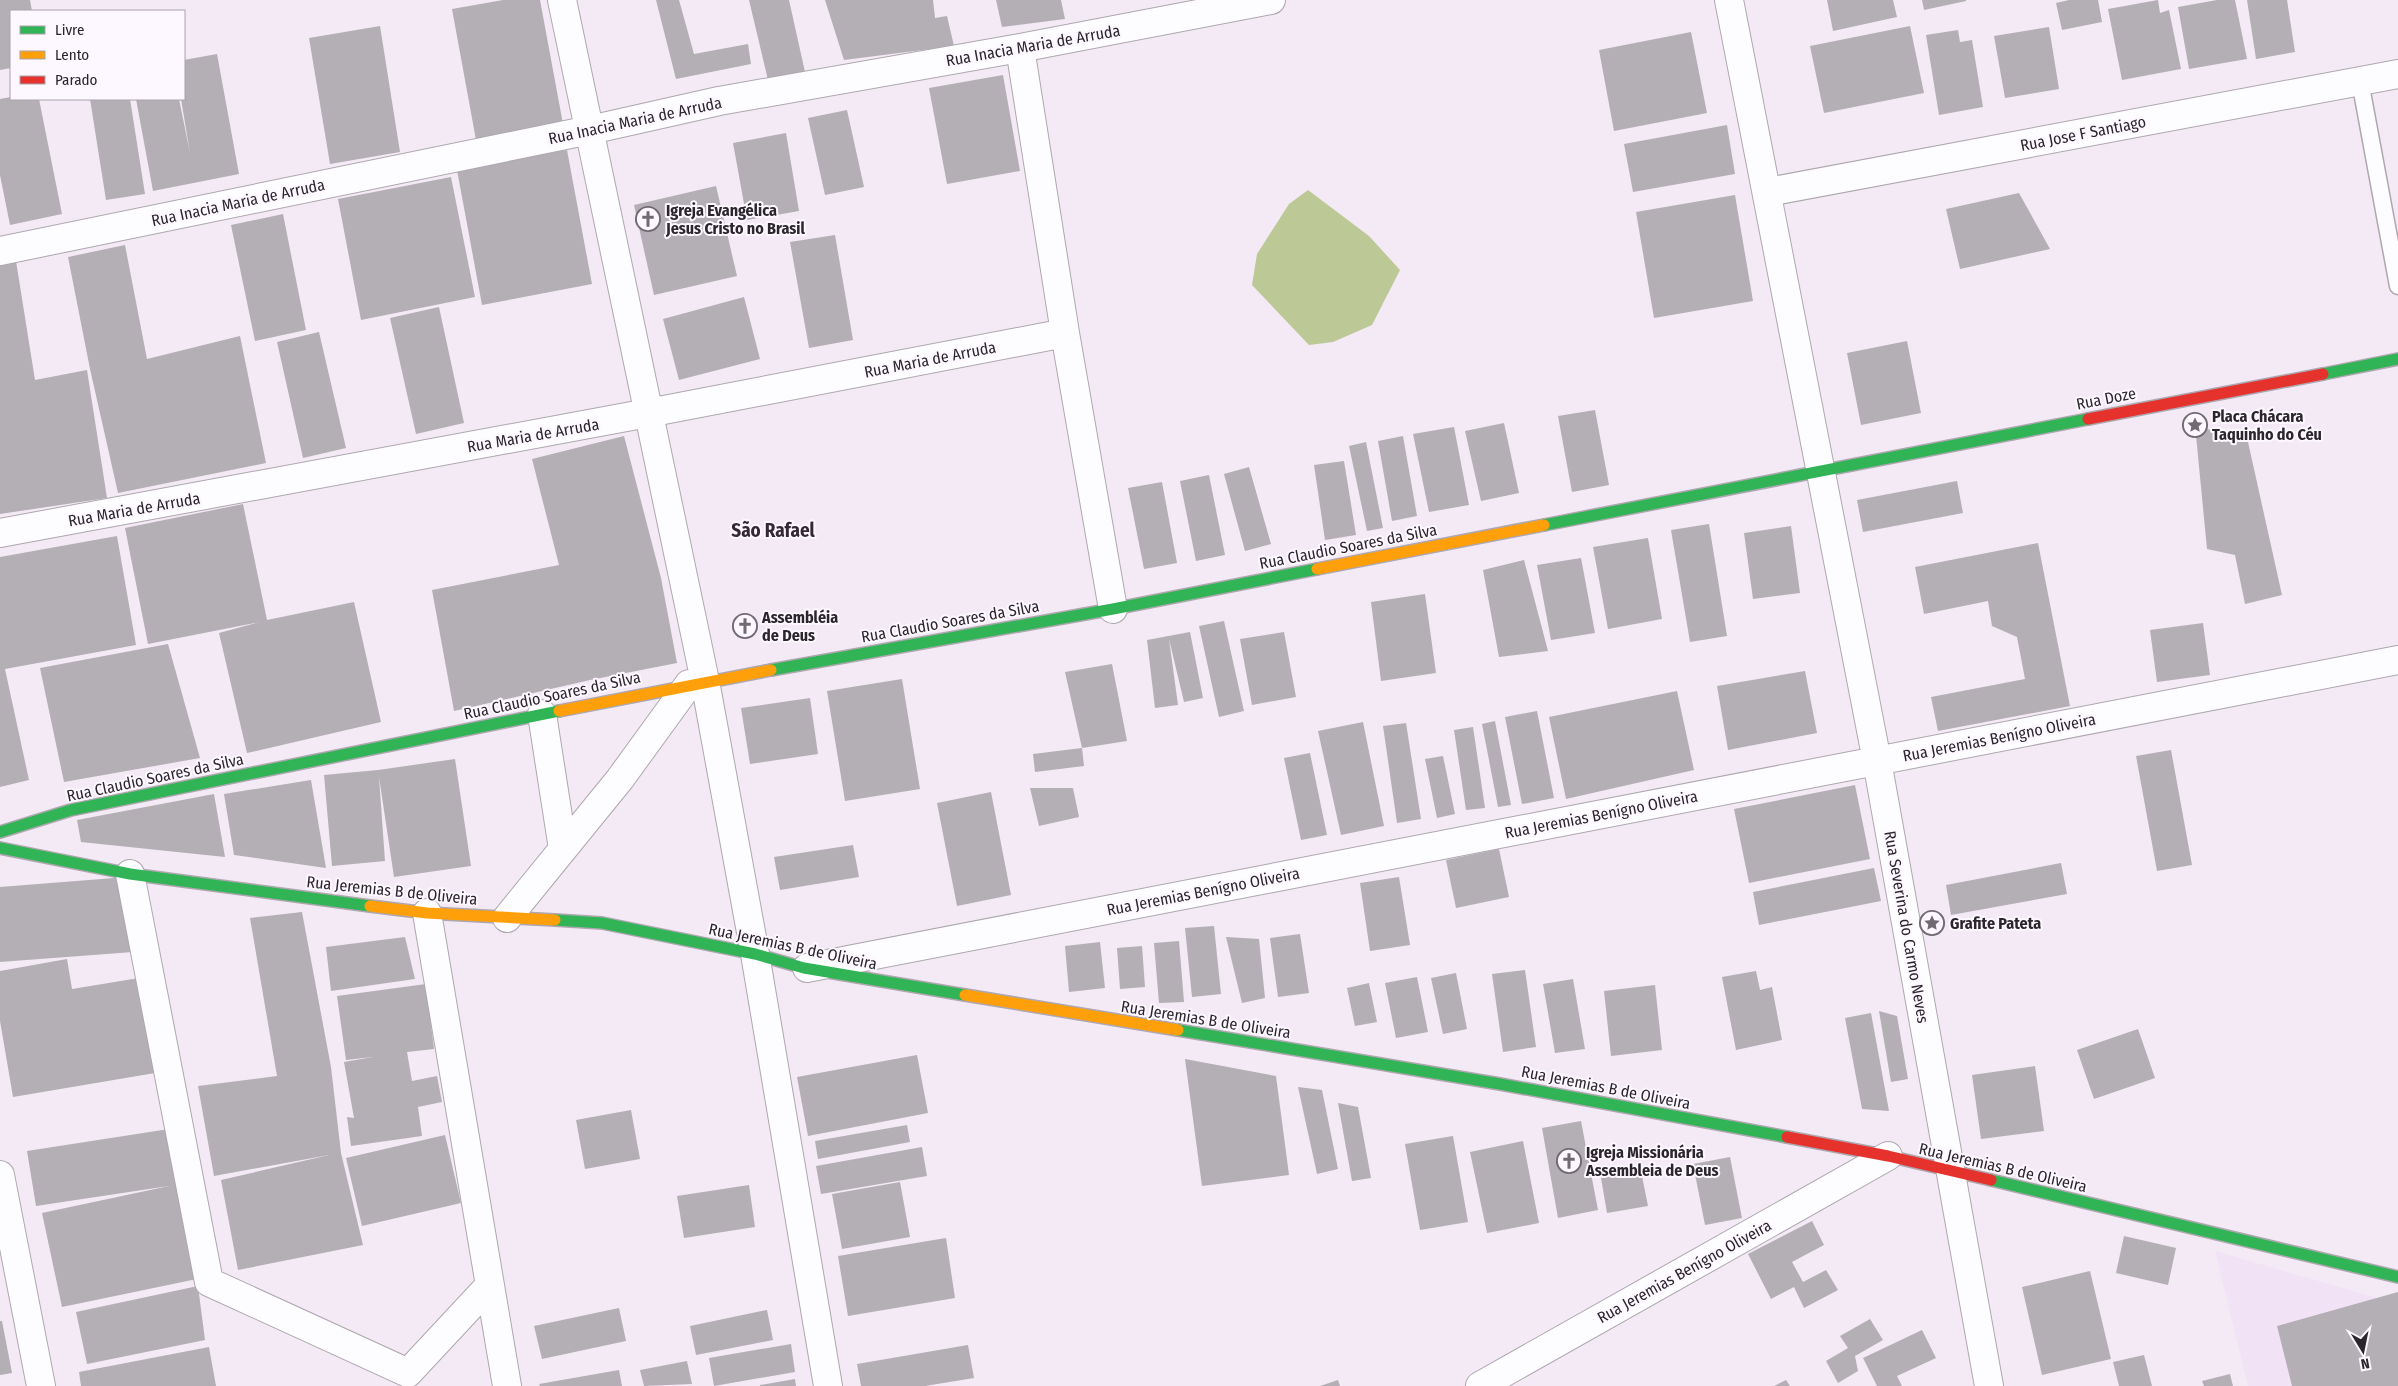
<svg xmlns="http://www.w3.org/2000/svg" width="2398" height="1386" viewBox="0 0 2398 1386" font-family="'Fira Sans Condensed',sans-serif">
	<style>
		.built { fill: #f2e2f6 }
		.water { fill: #bcc896 }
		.building { fill: #b4aeb5 }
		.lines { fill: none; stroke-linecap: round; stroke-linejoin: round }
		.lane-casing { stroke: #aea7af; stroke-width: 19 }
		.street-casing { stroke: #aea7af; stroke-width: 30 }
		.fast-casing { stroke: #aea7af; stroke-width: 14 }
		.slow-casing { stroke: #aea7af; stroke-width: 14 }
		.jam-casing { stroke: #aea7af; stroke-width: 14 }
		.lane { stroke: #fdfcfe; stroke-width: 16 }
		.street { stroke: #fdfcfe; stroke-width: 28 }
		.fast { stroke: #30b455; stroke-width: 11 }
		.slow { stroke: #ff9f0a; stroke-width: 11 }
		.jam { stroke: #e5322d; stroke-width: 11 }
		.labels { text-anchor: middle; stroke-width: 4; stroke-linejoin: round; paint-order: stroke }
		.street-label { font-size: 16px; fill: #2b252c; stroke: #fdf7ff }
		.poi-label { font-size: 16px; font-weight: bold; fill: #2b252c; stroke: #fdf7ff; text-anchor: start }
		.quarter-label { font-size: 19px; font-weight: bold; fill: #342836; stroke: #fdf7ff }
	</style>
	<rect width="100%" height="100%" fill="#f3eaf5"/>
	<path class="built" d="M2215,1251L2398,1304V1386H2248Z"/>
	<path class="water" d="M1308,190L1369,236L1400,270L1372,325L1333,342L1309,345L1252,285L1257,254L1289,204Z"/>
	<path class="building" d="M0,0H30L32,11H11V68L0,70Z
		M503,0H540L563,124L476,140L452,9Z
		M656,0H679L694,54L748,44L751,64L676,79Z
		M749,0H789L805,72L768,80Z
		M825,0H933L935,18L947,16L954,46L844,60Z
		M996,0H1061L1065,19L1002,27Z
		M1827,0H1893L1897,17L1833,31Z
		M1922,0H1966V1L1924,10Z
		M2069,0H2098L2102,22L2062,30L2056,3Z
		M2158,0L2160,13L2169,10L2181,69L2122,80L2108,9Z
		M2217,0H2235L2247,59L2189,69L2178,7Z
		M2247,0H2287L2295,52L2256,59Z
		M380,26L400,152L330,164L309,38Z
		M1910,26L1924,93L1824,113L1810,46Z
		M2049,27L2059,89L2005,98L1994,36Z
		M1958,30L1960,42L1972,40L1983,107L1939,115L1926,35Z
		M1691,32L1707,113L1614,131L1599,50Z
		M217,54L239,174L153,191L136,99H179L190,153L181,99H184V60Z
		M1003,75L1020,171L947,184L929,88Z
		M11,97L39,99L62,214L10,225L0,175V99Z
		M90,99H130L145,194L106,200Z
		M847,110L864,187L825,195L808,118Z
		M1727,125L1735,174L1633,192L1624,144Z
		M786,133L799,211L747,220L733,143Z
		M567,150L592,284L482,305L457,170Z
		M451,177L475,297L361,320L338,199Z
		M716,186L737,276L654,295L634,205Z
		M2019,193L2050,249L1960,269L1946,209Z
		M1735,195L1753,301L1654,318L1636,212Z
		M283,214L306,330L255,341L231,225Z
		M835,235L853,340L809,348L790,242Z
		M125,245L147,359L240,336L266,463L118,493L90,369L68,257Z
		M16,261L35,380L87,370L107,498L0,514V263Z
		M744,297L760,359L679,380L663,319Z
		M439,307L464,423L416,434L390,318Z
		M319,332L346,448L303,458L277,342Z
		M1907,341L1921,413L1861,425L1847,353Z
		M1595,410L1609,485L1572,492L1558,416Z
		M1504,423L1519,493L1481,501L1465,431Z
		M2195,425L2248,442L2282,595L2245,604L2235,555L2207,549Z
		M1454,427L1469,505L1429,512L1413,434Z
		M624,436L661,578L677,663L590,680L454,711L432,590L559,565L532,459Z
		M1403,436L1417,516L1392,521L1378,441Z
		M1366,442L1383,528L1367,531L1349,446Z
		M1344,461L1356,535L1325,540L1314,465Z
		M1249,467L1271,544L1245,551L1224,474Z
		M1209,475L1225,555L1196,561L1180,481Z
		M1957,481L1963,513L1863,532L1857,500Z
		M1162,482L1177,563L1144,569L1128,488Z
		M243,504L267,620L354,602L381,722L247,753L219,633L260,622L148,644L125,528Z
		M1709,524L1727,636L1690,642L1671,530Z
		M1791,526L1800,593L1753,599L1744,533Z
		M117,536L136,645L5,669L29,780L0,787V557Z
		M1648,538L1662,619L1608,629L1593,547Z
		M2038,543L2070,706L1938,731L1931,697L2025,679L2017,637L1992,626L1988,601L1924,614L1915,567Z
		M1581,558L1595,633L1551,640L1537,565Z
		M1524,560L1548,651L1499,657L1483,570Z
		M1425,594L1436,673L1381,681L1371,602Z
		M1224,621L1244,711L1219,717L1199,626Z
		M2203,623L2210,675L2157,682L2150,630Z
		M1190,632L1203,698L1184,702L1169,639L1178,705L1155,708L1147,640Z
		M1284,632L1296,697L1252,705L1240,639Z
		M168,644L200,758L64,782L40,668Z
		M1112,664L1127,741L1082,748L1065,672Z
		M1805,671L1817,733L1728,750L1717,686Z
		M902,679L920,789L845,801L827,691Z
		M1677,691L1694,770L1566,799L1549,717Z
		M810,698L818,754L750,764L741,708Z
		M1537,711L1554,798L1522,804L1505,717Z
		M1495,721L1511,805L1498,807L1482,724Z
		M1363,722L1384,826L1341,835L1318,731Z
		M1406,723L1421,819L1397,823L1383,726Z
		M1473,727L1485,808L1466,810L1454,730Z
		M1082,748L1084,766L1035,772L1033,754Z
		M2171,750L2192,865L2157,871L2136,756Z
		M1310,753L1327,835L1301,840L1284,758Z
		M1443,756L1455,814L1437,818L1425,759Z
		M455,759L471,866L394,877L379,777L385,861L332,866L324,775L378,770Z
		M311,780L326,868L234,855L224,794Z
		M1855,785L1870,859L1749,883L1734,809Z
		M1030,788H1073L1079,817L1039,826Z
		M991,792L1011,895L957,906L937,803Z
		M214,794L225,857L81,842L77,820Z
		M853,845L859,877L780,890L774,857Z
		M1499,849L1509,897L1456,908L1446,860Z
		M2061,863L2067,894L1951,915L1946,885Z
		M1874,868L1881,901L1759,925L1753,892Z
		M127,877L133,952L0,962V887Z
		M1399,877L1410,945L1370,951L1360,883Z
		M302,912L331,1067L341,1153L363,1245L238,1270L221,1180L329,1155L214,1176L198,1086L277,1076L250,918Z
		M1214,926L1221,994L1192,997L1185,928Z
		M1300,934L1309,993L1278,997L1270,938Z
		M405,937L415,979L331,991L326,947Z
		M1226,937L1259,939L1265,998L1242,1003Z
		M1179,941L1184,1002L1159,1003L1154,943Z
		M1100,942L1105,988L1069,992L1065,946Z
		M1142,946L1145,987L1120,989L1117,948Z
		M67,959L72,989L139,978L155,1073L13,1097L0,1021V971Z
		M1525,970L1536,1047L1503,1052L1492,974Z
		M1756,971L1760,990L1772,987L1782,1040L1736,1050L1722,977Z
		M1456,973L1467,1029L1443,1034L1431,978Z
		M1417,977L1428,1032L1396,1038L1385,983Z
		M1573,979L1585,1049L1555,1053L1543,984Z
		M1369,983L1377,1022L1355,1026L1347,988Z
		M426,984L434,1049L407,1052L412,1081L437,1076L442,1102L418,1107L422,1136L351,1146L347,1117L354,1118L344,1062L373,1057L346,1060L337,996Z
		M1655,985L1662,1050L1611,1056L1604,991Z
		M1879,1011L1897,1016L1908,1079L1891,1082Z
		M1871,1013L1889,1111L1862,1109L1845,1018Z
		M2138,1029L2155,1078L2094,1099L2077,1050Z
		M917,1055L928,1113L808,1136L797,1077Z
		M1185,1059L1276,1076L1289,1175L1202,1186Z
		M2035,1066L2044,1131L1981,1139L1972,1075Z
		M1298,1087L1322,1090L1338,1169L1317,1174Z
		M1338,1103L1358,1107L1371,1178L1352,1181Z
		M631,1110L640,1159L585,1169L576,1120Z
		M1581,1121L1598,1210L1558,1218L1542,1128Z
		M907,1125L910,1142L818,1159L815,1141Z
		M169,1129L197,1279L62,1307L42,1213L169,1186L36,1206L27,1151Z
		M445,1135L461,1203L362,1226L346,1158Z
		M1453,1136L1468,1222L1420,1230L1405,1144Z
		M1523,1141L1539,1223L1487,1233L1470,1152Z
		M922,1147L927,1176L821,1194L816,1166Z
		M1730,1157L1742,1218L1705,1225L1693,1164Z
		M1641,1171L1648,1206L1607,1213L1601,1178Z
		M900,1182L910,1237L842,1249L832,1194Z
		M749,1185L755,1227L684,1238L677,1196Z
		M1812,1221L1824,1245L1792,1262L1803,1282L1826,1270L1838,1290L1804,1308L1794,1287L1771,1299L1748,1254Z
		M2124,1236L2176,1248L2168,1285L2116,1273Z
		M946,1238L955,1298L848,1316L838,1256Z
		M2090,1271L2111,1359L2042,1375L2022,1287Z
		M198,1286L205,1340L87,1364L76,1312Z
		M2398,1292V1386H2292L2277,1326Z
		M619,1308L626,1341L542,1359L534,1326Z
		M767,1310L773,1340L696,1355L690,1326Z
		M1870,1319L1883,1340L1855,1356L1858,1371L1838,1383L1826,1361L1848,1348L1840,1336Z
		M0,1321H2L12,1373L0,1375Z
		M1922,1330L1936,1358L1897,1376L1902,1386H1877L1863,1358Z
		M791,1344L795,1372L714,1386L709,1358Z
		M968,1345L974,1378L925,1386H861L857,1364Z
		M209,1347L216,1386H81L79,1372Z
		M2144,1355L2152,1386H2119L2113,1362Z
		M687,1361L692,1384L644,1386L640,1370Z
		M619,1370L622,1386H540L539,1384Z
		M2230,1374L2233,1386H2204L2202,1381Z
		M795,1379L796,1386H760V1385Z
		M1338,1380L1340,1386H1320Z
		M1786,1380L1790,1386H1774Z"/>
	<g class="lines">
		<defs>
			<path id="lane" d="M2360,81L2398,286"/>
			<path id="street" d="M562,0L705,681L755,954L828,1386
				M1729,0L1877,761L1989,1386
				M1020,48L1065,333L1113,609
				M1768,192L2398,74
				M0,251L590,130L719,101L1020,48L1271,0
				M0,533L648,413L1065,333
				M542,714L563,849
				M130,874L209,1282L408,1373L490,1285
				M427,913L507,1386
				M507,918L620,779L689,684
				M807,968L2398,660
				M0,1175L41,1386
				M1480,1386L1888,1156"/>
			<path id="fast" d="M2323,374L2398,359
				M1544,525L2088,419
				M771,670L1113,609L1317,569
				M0,832L71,810L559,711
				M0,848L130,874L370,906
				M555,920L602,923L755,954L804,968L965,995
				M1178,1030L1500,1084L1787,1137
				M1991,1180L2398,1277"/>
			<path id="slow" d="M1317,569L1544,525
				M559,711L771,670
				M370,906L427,913L555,920
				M965,995L1178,1030"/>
			<path id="jam" d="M2088,419L2323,374
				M1787,1137L1888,1156L1991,1180"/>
		</defs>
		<use href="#lane" class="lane-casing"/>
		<use href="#street" class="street-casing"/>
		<use href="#fast" class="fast-casing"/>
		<use href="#slow" class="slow-casing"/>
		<use href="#jam" class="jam-casing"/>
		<use href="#lane" class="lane"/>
		<use href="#street" class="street"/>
		<use href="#fast" class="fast"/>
		<use href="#slow" class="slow"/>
		<use href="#jam" class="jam"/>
	</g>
	<defs>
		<symbol id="church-ring" viewBox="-11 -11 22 22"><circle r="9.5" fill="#fdf7ff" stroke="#716a72" stroke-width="1.5"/><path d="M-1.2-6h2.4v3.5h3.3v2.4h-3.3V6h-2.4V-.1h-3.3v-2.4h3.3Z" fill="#716a72"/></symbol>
		<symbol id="sight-ring" viewBox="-11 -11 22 22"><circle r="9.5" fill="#fdf7ff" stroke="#716a72" stroke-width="1.5"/><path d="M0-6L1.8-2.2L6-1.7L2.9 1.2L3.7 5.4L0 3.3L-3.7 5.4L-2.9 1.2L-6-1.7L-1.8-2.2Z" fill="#716a72"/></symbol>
	</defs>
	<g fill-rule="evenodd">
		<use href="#church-ring" x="634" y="205" width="28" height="28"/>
		<use href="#sight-ring" x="2181" y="411" width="28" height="28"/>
		<use href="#church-ring" x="731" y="612" width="28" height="28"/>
		<use href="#sight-ring" x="1918" y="909" width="28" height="28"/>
		<use href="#church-ring" x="1555" y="1147" width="28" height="28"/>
	</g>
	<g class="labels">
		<g class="street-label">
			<text transform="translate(1033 45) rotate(-10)" y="6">Rua Inacia Maria de Arruda</text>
			<text transform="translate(635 120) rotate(-12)" y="6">Rua Inacia Maria de Arruda</text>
			<text transform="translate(2083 133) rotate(-11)" y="6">Rua Jose F Santiago</text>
			<text transform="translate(238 202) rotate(-12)" y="6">Rua Inacia Maria de Arruda</text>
			<text transform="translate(930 359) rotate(-11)" y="6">Rua Maria de Arruda</text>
			<text transform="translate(2106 398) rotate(-11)" y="6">Rua Doze</text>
			<text transform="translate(533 435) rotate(-10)" y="6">Rua Maria de Arruda</text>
			<text transform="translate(134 509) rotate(-10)" y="6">Rua Maria de Arruda</text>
			<text transform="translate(1348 546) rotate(-11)" y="6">Rua Claudio Soares da Silva</text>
			<text transform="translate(950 621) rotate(-10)" y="6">Rua Claudio Soares da Silva</text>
			<text transform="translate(552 695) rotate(-12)" y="6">Rua Claudio Soares da Silva</text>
			<text transform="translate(1999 737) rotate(-11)" y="6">Rua Jeremias Benígno Oliveira</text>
			<text transform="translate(155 777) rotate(-12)" y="6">Rua Claudio Soares da Silva</text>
			<text transform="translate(1601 814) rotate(-11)" y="6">Rua Jeremias Benígno Oliveira</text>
			<text transform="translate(392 890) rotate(6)" y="6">Rua Jeremias B de Oliveira</text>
			<text transform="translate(1203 891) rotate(-11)" y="6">Rua Jeremias Benígno Oliveira</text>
			<text transform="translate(1907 927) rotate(80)" y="6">Rua Severina do Carmo Neves</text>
			<text transform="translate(793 946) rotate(12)" y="6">Rua Jeremias B de Oliveira</text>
			<text transform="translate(1206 1019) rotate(9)" y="6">Rua Jeremias B de Oliveira</text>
			<text transform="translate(1606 1087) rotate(11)" y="6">Rua Jeremias B de Oliveira</text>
			<text transform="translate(2003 1167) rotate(13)" y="6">Rua Jeremias B de Oliveira</text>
			<text transform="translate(1684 1271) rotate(-29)" y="6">Rua Jeremias Benígno Oliveira</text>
		</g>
		<g class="poi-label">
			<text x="666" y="216">Igreja Evangélica<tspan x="666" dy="18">Jesus Cristo no Brasil</tspan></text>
			<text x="2212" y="422">Placa Chácara<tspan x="2212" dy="18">Taquinho do Céu</tspan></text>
			<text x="762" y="623">Assembléia<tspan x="762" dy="18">de Deus</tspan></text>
			<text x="1950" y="929">Grafite Pateta</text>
			<text x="1586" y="1158">Igreja Missionária<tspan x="1586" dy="18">Assembleia de Deus</tspan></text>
		</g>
		<g class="quarter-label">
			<text x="773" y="537">São Rafael</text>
		</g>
	</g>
	<rect x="10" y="10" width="175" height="90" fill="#fdf7ff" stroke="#a9a3ab"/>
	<rect x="20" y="26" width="25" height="8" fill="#30b455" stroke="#a9a3ab"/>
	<text x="55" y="35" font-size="15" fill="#2b252c">Livre</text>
	<rect x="20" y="51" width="25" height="8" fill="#ff9f0a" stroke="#a9a3ab"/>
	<text x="55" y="60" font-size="15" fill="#2b252c">Lento</text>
	<rect x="20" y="76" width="25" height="8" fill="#e5322d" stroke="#a9a3ab"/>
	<text x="55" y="85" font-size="15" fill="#2b252c">Parado</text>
	<g transform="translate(2363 1351) rotate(170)" stroke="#fdf7ff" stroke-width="4" paint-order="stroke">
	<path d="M0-4L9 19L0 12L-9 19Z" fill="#2b252c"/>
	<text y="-8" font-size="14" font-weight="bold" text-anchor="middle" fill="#2b252c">N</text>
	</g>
</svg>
